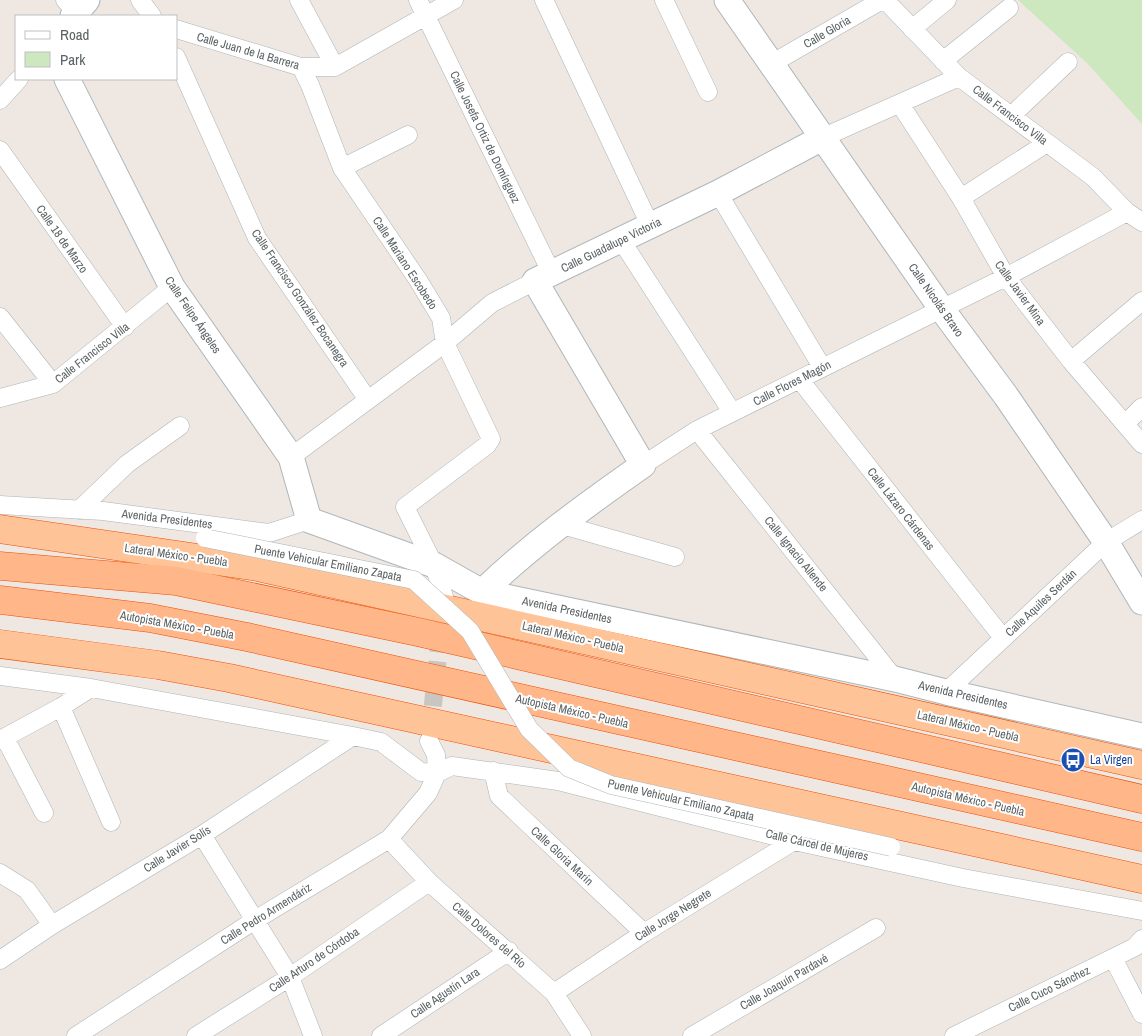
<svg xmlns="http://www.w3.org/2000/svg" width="1142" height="1036" viewBox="0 0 1142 1036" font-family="'Archivo Narrow',sans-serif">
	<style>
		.green { fill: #cde7be }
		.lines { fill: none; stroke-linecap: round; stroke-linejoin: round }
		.minor-tunnel { stroke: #c9c6c2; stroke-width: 18; stroke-dasharray: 18 9; stroke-linecap: butt }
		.minor-casing { stroke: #aeb4b6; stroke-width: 19 }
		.secondary-casing { stroke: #afb6b9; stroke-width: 27 }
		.trunk-casing { stroke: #f14d00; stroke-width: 29 }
		.motorway-casing { stroke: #f14d00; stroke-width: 29 }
		.minor { stroke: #fff; stroke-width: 18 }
		.secondary { stroke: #fff; stroke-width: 25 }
		.trunk { stroke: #ffc398; stroke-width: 28 }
		.motorway { stroke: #ffb689; stroke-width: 28 }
		.minor-bridge-casing { stroke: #aeb4b6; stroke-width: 19; stroke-linecap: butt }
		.minor-bridge { stroke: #fff; stroke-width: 18 }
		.labels { text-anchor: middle; stroke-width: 4; stroke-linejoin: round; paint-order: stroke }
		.street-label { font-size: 12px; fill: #5b6264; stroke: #fff }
		.transit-label { font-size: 12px; fill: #164399; stroke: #fff; text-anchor: start }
	</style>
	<rect width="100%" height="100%" fill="#eee7e2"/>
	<path class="green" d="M1018,0H1142V124L1087,63Z"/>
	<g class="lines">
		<path class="minor-tunnel" d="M430,733L441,627"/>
		<defs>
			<path id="minor" d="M65,0L76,12
				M140,0L152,16
				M299,0L335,67
				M418,0L552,274
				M544,0L650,225
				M664,0L708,92
				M885,0L959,77L1093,177L1127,212L1142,222
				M176,29L301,67H335L454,0
				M912,29L947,0
				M176,57L257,238L368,400
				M943,61L1009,8
				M771,64L882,0
				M301,67L310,85L342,168L418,280L441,318L445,343L491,439L487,445L405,507L434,565L444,597
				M0,100L19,79
				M900,104L961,198L1006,277L1071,361L1142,444
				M1011,116L1068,62
				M824,137L959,77
				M0,150L125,327
				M342,168L408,135
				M718,193L822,367
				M961,198L1047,143
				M621,240L732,412
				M0,317L53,384
				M1071,361L1142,301
				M800,380L1003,638
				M0,398L53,384L172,287
				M1125,424L1142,407
				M697,430L895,679
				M291,457L445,343L492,303L535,281
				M643,465L697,430L1006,277L1127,212
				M0,505L103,511L269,533L309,520
				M79,510L127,464L180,426
				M559,524L675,557
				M0,676L91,688L353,736L381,742L421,772L437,773
				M946,692L1106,542L1142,520
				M61,707L111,822
				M5,738L44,813
				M0,740L61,707L91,688
				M493,771L499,796L644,933
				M437,773L452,766L558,781L794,841L963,878L1142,911
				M202,835L290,977L313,1036
				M389,839L429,882L554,993L582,1036
				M0,873L27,890L52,925
				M1113,958L1142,1014
				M0,960L52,925L202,835L353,736
				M554,993L644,933L794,841
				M76,1036L255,920L389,839L428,793L437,773L436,755L429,741
				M196,1036L290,977L429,882
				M381,1036L509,951
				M692,1036L876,928
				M954,1036L1135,947L1142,939"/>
			<path id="secondary" d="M727,0L941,308L1006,396L1106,542L1142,602
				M73,16L87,0
				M67,79L172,287L291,457L309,520L434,565L482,592L895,679L946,692L1142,736
				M482,592C532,544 586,505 643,465L535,281L718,193L824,137"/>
			<path id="trunk" d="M0,529L258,567L1142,765
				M0,644L158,665L229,678L1142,879"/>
			<path id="motorway" d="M0,566L176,581L418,632L1142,799
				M0,600L150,618L247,637L1142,837"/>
		</defs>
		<use href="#minor" class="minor-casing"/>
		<use href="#secondary" class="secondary-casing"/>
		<use href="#trunk" class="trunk-casing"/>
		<use href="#motorway" class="motorway-casing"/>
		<use href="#minor" class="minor"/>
		<use href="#secondary" class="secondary"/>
		<use href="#trunk" class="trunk"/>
		<use href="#motorway" class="motorway"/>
		<defs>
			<path id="minor-bridge" d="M205,538L414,580L470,631L529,729L569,768L611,785L891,847"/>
		</defs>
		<use href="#minor-bridge" class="minor-bridge-casing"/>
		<use href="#minor-bridge" class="minor-bridge"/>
	</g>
	<defs>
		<symbol id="bus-disc" viewBox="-11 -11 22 22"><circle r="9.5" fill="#1a4fb4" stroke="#fff"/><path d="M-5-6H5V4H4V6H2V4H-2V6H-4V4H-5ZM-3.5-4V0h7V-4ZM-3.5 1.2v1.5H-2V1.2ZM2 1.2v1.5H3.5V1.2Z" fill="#fff"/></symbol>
	</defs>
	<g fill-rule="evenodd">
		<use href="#bus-disc" x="1059" y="746" width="28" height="28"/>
	</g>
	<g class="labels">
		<g class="street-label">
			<text transform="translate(827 32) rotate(-30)" y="4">Calle Gloria</text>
			<text transform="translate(248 51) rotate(16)" y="4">Calle Juan de la Barrera</text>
			<text transform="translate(1010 115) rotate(37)" y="4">Calle Francisco Villa</text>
			<text transform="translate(485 137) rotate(64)" y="4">Calle Josefa Ortiz de Domínguez</text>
			<text transform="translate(62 239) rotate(55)" y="4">Calle 18 de Marzo</text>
			<text transform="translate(611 245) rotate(-26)" y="4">Calle Guadalupe Victoria</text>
			<text transform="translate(405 263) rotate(57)" y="4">Calle Mariano Escobedo</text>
			<text transform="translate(1020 293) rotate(54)" y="4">Calle Javier Mina</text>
			<text transform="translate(300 298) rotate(56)" y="4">Calle Francisco González Bocanegra</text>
			<text transform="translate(936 300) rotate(55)" y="4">Calle Nicolás Bravo</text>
			<text transform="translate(193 315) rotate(56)" y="4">Calle Felipe Ángeles</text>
			<text transform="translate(92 353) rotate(-38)" y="4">Calle Francisco Villa</text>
			<text transform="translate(792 383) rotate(-27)" y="4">Calle Flores Magón</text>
			<text transform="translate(901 509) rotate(52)" y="4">Calle Lázaro Cárdenas</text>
			<text transform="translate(167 519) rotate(7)" y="4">Avenida Presidentes</text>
			<text transform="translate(796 554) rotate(51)" y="4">Calle Ignacio Allende</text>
			<text transform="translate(176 555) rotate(8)" y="4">Lateral México - Puebla</text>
			<text transform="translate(328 563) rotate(11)" y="4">Puente Vehicular Emiliano Zapata</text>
			<text transform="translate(1041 603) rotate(-43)" y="4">Calle Aquiles Serdán</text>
			<text transform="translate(567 610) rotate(12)" y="4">Avenida Presidentes</text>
			<text transform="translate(177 625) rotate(10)" y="4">Autopista México - Puebla</text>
			<text transform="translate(573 637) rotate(13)" y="4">Lateral México - Puebla</text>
			<text transform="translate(963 695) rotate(13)" y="4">Avenida Presidentes</text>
			<text transform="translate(572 711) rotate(13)" y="4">Autopista México - Puebla</text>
			<text transform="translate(968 726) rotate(13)" y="4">Lateral México - Puebla</text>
			<text transform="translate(968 799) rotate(13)" y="4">Autopista México - Puebla</text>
			<text transform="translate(681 800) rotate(13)" y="4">Puente Vehicular Emiliano Zapata</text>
			<text transform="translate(817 845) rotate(13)" y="4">Calle Cárcel de Mujeres</text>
			<text transform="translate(177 849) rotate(-32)" y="4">Calle Javier Solís</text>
			<text transform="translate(562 856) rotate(43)" y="4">Calle Gloria Marín</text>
			<text transform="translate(266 914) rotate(-32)" y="4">Calle Pedro Armendáriz</text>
			<text transform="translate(673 915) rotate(-32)" y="4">Calle Jorge Negrete</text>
			<text transform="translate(489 935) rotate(41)" y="4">Calle Dolores del Río</text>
			<text transform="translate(314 960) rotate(-34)" y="4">Calle Arturo de Córdoba</text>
			<text transform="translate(784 982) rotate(-30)" y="4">Calle Joaquín Pardavé</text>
			<text transform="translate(1049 989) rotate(-26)" y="4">Calle Cuco Sánchez</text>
			<text transform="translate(445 993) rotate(-34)" y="4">Calle Agustín Lara</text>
		</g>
		<g class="transit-label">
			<text x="1090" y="764">La Virgen</text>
		</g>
	</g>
	<rect x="15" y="15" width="162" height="65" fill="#ffffff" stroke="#bdc0c1"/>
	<rect x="25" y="31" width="25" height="8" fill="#ffffff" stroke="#bdc0c1"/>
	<text x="60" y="40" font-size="15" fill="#5b6264">Road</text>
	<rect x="25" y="52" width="25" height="15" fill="#cde7be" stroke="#bdc0c1"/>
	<text x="60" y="65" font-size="15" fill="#5b6264">Park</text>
</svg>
